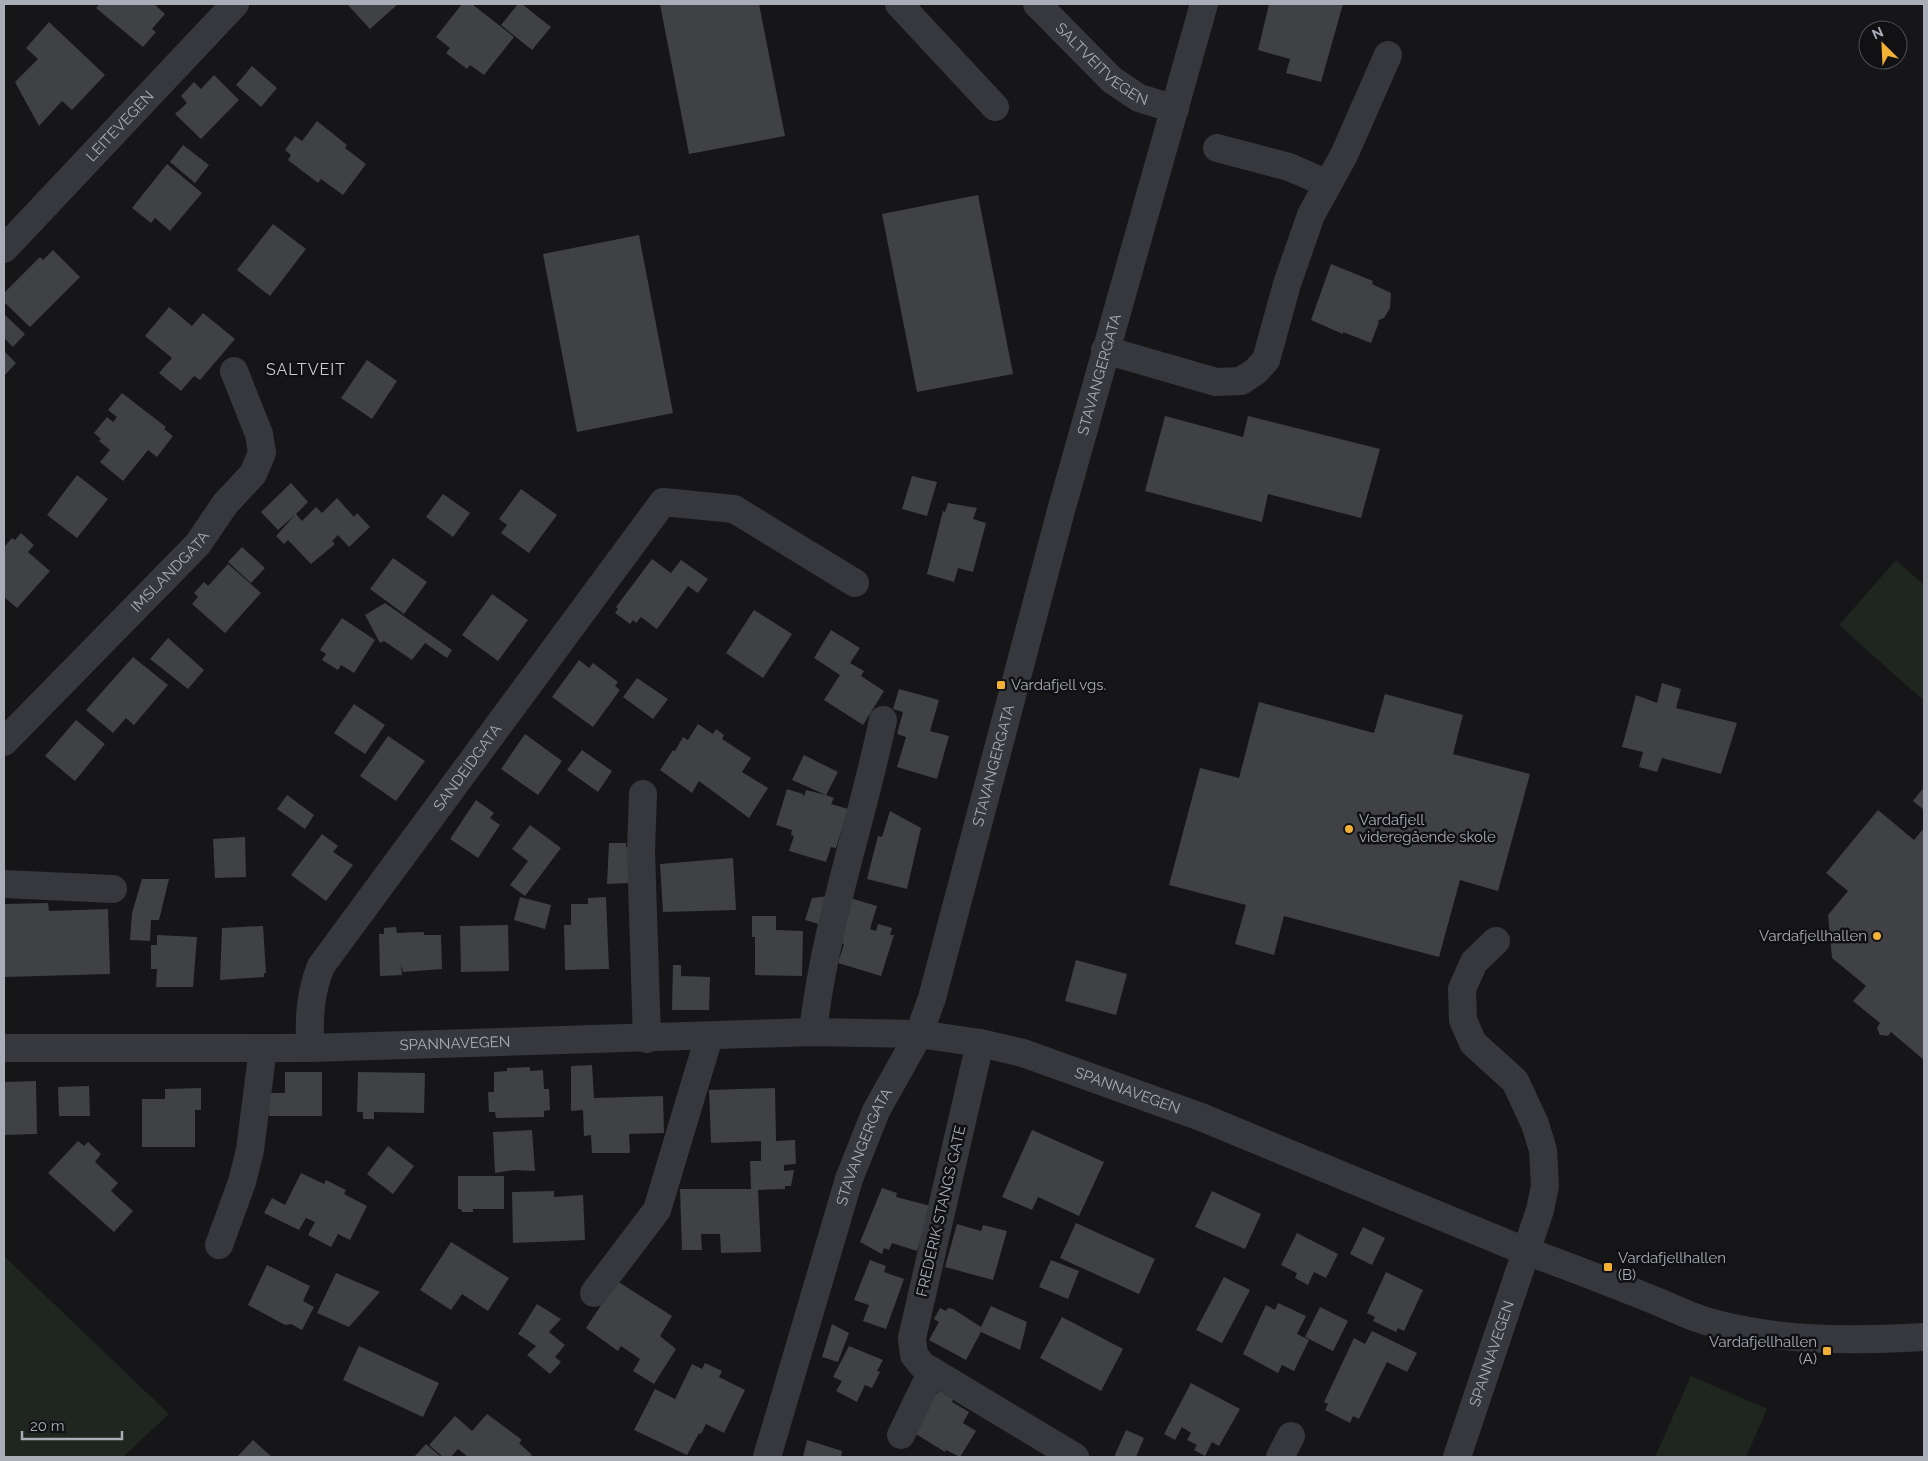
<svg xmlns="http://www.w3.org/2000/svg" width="1928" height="1461" viewBox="0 0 1928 1461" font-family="Raleway,sans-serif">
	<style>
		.green { fill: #1e261f }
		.building { fill: #404145 }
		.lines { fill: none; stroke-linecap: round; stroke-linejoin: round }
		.minor { stroke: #37383d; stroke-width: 28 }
		.poi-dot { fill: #f2b134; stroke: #111113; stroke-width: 2 }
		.labels { text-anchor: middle; stroke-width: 5; stroke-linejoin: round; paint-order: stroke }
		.street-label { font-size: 15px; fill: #a8adb8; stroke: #111113 }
		.poi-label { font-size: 15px; fill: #a8adb8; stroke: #111113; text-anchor: start }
		.neighbourhood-label { font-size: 16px; letter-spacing: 1px; fill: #c9ccd4; stroke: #111113 }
	</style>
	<rect width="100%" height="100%" fill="#161618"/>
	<path class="green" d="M1896,560L1924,585V701L1839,625Z
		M4,1256L169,1414L123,1457H4Z
		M1691,1376L1767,1409L1746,1457H1655Z"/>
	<path class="building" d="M100,4H154L165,14L152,29L156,32L143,47L96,8Z
		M347,4H398L370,29Z
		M462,4H472L514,37L484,75L470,65L467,69L446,53L450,48L436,37Z
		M518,4H522L551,27L532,50L501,25Z
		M660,4H759L785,136L689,154Z
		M1269,4H1343L1321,82L1286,73L1290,59L1258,50Z
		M49,22L105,75L72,110L62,101L39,126L15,82L38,59L26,48Z
		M252,66L277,88L261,107L236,85Z
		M214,75L239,100L201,139L175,114L187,103L181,96L194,82L201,89Z
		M317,121L347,145L345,148L366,164L343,195L321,179L318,183L288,160L291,155L285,150L295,136L302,141Z
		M183,145L209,165L195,183L170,162Z
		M167,164L202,193L170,231L155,218L151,223L132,208Z
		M978,195L1013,374L917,392L882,214Z
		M273,224L306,249L270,296L237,270Z
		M639,235L673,413L577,432L543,254Z
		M53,250L80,277L30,327L4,302V293L40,257L43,260Z
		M1331,264L1373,281L1372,284L1391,293L1390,308L1384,318L1377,321L1379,322L1371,343L1343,332V334L1311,320Z
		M169,307L192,326L203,313L235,339L200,380L194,376L181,391L159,373L172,358L145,336Z
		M4,314L25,334L13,347L4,338Z
		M4,351L16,363L4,376Z
		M367,360L397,381L372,419L341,398Z
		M122,393L166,427L164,429L173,436L157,457L148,450L123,481L100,462L110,450L99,441L101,439L94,433L107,417L113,422L117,417L108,410Z
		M1165,416L1243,437L1248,416L1380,449L1361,518L1268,494L1262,522L1145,491Z
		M77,475L108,499L77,538L47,515Z
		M912,476L937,482L927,516L902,509Z
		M291,483L308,502L296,514L302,521L316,507L322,513L337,498L354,517L357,513L370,527L349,547L338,535L332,541L335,544L311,564L288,540L284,544L276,536L295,515L278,530L261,512Z
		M521,489L557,515L529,553L501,533L507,525L499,519Z
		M443,494L470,513L453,537L426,517Z
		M948,503L977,508L973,519L986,523L973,572L958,568L954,582L927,574L943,511L945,512Z
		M21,533L34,545L28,552L50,571L17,608L4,597V547L12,538L15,540Z
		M242,547L265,568L251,583L228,562Z
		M393,558L427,582L404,614L370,589Z
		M652,559L671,573L681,560L708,579L698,593L688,586L657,629L641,617L636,623L633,620L630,624L615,613L618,609L616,607Z
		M228,564L261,593L225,633L192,604L198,597L194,593L204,582L208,586Z
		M492,594L528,620L498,661L462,635Z
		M385,603L452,650L447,658L425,643L412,660L384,641L380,643L365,615Z
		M754,610L792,634L763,678L726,653Z
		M342,618L375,640L354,673L341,665L338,670L322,660L326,654L320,650Z
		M831,630L860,648L850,663L864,671L861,676L884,691L863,725L824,700L840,675L814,658Z
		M168,638L204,670L188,689L150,659Z
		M133,657L168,685L134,725L126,718L113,733L86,710Z
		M579,660L589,668L593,663L618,682L615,686L620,690L593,727L552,697Z
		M637,678L668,699L653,719L623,697Z
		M1662,683L1681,689L1676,708L1737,723L1721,774L1662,758L1657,772L1639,767L1643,752L1622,747L1636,695L1657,703Z
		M899,689L939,700L930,731L949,736L937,779L897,767L906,737L897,734L903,712L893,709Z
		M1385,694L1463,715L1453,754L1530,774L1498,891L1460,880L1439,957L1284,916L1274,955L1235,944L1246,905L1169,885L1200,768L1239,778L1259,702L1374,733Z
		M354,704L385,725L365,754L334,733Z
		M76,720L105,744L75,781L45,756Z
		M698,724L713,734L716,729L724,735L722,739L751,758L742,772L768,788L749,818L699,781L692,793L660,770L673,750L675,751L683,737L688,740Z
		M525,734L562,761L538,795L501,769Z
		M388,736L425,761L396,801L360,776Z
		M582,750L612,771L598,792L567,770Z
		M804,755L838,772L826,795L834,798L831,804L848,809L836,848L831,847L826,862L789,851L794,836L791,835L792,830L776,825L787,789L803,794L804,797L806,790L826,795L792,780Z
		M1924,787V810L1913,801Z
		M287,795L314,815L305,829L277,809Z
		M476,800L494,813L490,818L500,825L478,858L450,839Z
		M1878,810L1914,840L1924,828V1060L1891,1032L1888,1036L1880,1035L1877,1028L1880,1023L1853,1001L1866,986L1832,958L1828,915L1848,891L1826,873Z
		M890,811L921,828L907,889L867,879L878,836L882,837Z
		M530,825L561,848L525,896L510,885L528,861L512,849Z
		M322,834L338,846L333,852L353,865L326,901L291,875Z
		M245,837L246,877L215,878L213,839Z
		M609,843H626V847H629L630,883L607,884Z
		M733,858L736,910L663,912L660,864Z
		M142,879H169L159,920H151L150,941L130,940L132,913Z
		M831,896L822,925L805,920L812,898Z
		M520,897L551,905L545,929L514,920Z
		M606,897L609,969L565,970L564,925H571V904H588V898Z
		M850,898L877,906L870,929L876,931L878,924L892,928L890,935H894L881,976L838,963L844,944L835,941Z
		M48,903L49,911L108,909L110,974L4,977V904Z
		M752,916H776V930L803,931L802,976L755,975V937H752Z
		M508,925L509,971L461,972L460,926Z
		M263,926L266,973H264V977L220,980L222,928Z
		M396,927L397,933L424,932V935H441L442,969L403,972L401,964L402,975L380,976L379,934H384V928Z
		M157,935L197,937L193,987H156L157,969H151V945H157Z
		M1076,960L1127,974L1116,1015L1065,1001Z
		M673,965H681V976L710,977L709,1010H672Z
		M592,1065L594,1098L663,1096L664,1133L629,1134L630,1153H592L591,1135L584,1136L583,1110L571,1111V1066Z
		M530,1067V1071L543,1070L544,1089H549L550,1110L544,1111V1117L496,1118L495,1112H489L488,1092H494V1072L507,1071V1068Z
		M285,1072H322V1116H269V1093H285Z
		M358,1072L425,1073L424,1113L374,1112V1119H363V1112H357Z
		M36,1081L37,1134L4,1135V1082Z
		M89,1086L90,1116H59L58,1087Z
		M201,1088V1110H195V1147H142V1099H165V1089Z
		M775,1088L776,1141L795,1140L796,1164L784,1165V1171L794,1170L791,1186H785V1189L758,1190L761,1252L721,1253L720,1234H701L702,1250H682L680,1189H751L750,1161H761V1141L711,1143L709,1090Z
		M532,1130L535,1171L513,1170L495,1173L493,1132Z
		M1032,1130L1104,1162L1079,1216L1038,1197L1032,1210L1002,1197Z
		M78,1141L84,1146L88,1142L101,1154L95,1162L118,1183L111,1191L133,1211L114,1232L48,1173Z
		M388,1146L414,1166L393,1194L367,1174Z
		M301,1173L324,1184L326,1180L346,1190L344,1194L367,1206L350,1240L338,1234L331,1247L308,1235L315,1222L306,1218L299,1230L264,1213L272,1198L285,1205Z
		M458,1176H504V1209H473V1212H462L461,1209H458Z
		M882,1188L897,1193L896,1197L931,1206L917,1251L892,1243L889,1250L884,1248L882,1254L860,1242Z
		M554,1191V1197L583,1195L585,1240L513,1243L512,1192Z
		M1212,1191L1261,1214L1245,1249L1195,1227Z
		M1076,1223L1155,1259L1139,1294L1060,1258Z
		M957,1224L981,1231L983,1225L1007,1231L993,1280L945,1267Z
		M1363,1227L1385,1238L1372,1265L1350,1254Z
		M1297,1233L1338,1254L1326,1278L1314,1272L1308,1285L1295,1278L1297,1273L1281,1265Z
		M451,1242L509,1278L488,1311L462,1294L451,1310L420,1290Z
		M870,1260L886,1266L884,1272L904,1279L886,1329L863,1321L869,1305L854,1300Z
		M1051,1260L1079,1271L1068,1299L1039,1287Z
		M267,1265L310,1286L303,1301L314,1307L302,1330L291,1324L285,1325L248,1305Z
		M1386,1272L1423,1290L1404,1331L1398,1328L1396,1332L1373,1321L1375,1317L1367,1313Z
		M336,1273L380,1292L349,1327L317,1313Z
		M1224,1277L1250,1290L1222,1343L1196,1330Z
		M617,1281L672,1316L660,1336L676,1349L654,1384L633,1371L640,1359L621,1346L618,1351L586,1328Z
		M1278,1303L1306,1316L1297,1334L1309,1340L1294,1371L1282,1365L1278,1373L1243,1354L1266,1305L1275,1310Z
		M537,1304L561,1319L549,1332L565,1345L555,1357L561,1362L550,1374L527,1355L536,1346L518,1334Z
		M991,1306L1027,1322L1020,1350L981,1332L966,1360L929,1340L939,1322L934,1319L940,1308L946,1311L948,1308L953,1309L981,1327Z
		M1320,1307L1348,1321L1333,1351L1305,1337Z
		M1062,1317L1123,1349L1101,1391L1040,1358Z
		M832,1324L849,1333L838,1362L822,1357Z
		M1372,1331L1417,1353L1407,1372L1387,1362L1359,1419L1353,1416L1350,1423L1325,1410L1328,1404L1324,1402L1354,1338L1365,1344Z
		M359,1346L439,1383L423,1417L343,1380Z
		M849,1346L883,1360L877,1371L880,1372L872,1388L865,1385L857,1402L836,1391L842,1381L833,1377Z
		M705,1363L722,1371L719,1377L745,1390L724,1433L706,1424L701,1434L699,1433L687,1455L634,1430L655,1389L675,1399L692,1364L702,1369Z
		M1191,1383L1240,1409L1219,1446L1212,1442L1205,1456L1194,1450L1197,1445L1187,1440L1191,1433L1182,1427L1175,1440L1164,1434Z
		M940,1389L954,1398L952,1402L969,1412L963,1423L976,1431L960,1457L946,1450L945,1452L911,1431L935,1392L937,1394Z
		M487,1414L522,1440L519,1443L532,1455L529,1457H468L458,1449L451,1457H443L429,1445L455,1416L472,1431Z
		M1126,1430L1144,1438L1136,1457H1114Z
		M253,1440L272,1457H237Z
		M807,1440L842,1451L841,1457H803Z
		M426,1444L441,1457H414Z"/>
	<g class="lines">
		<g class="minor">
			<path d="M899,4L995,107"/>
			<path id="s1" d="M1037,4L1112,80L1139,98L1175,109"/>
			<path d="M1217,148L1289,167L1328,184"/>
			<path id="s2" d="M4,249L235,4"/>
			<path d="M1105,350L1216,382L1241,381L1256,371L1266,360L1287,284L1311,215L1344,155L1388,55"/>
			<path id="s3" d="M4,742L198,544L225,504L253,474L262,453L259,434L234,371"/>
			<path d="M643,794L641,851L647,1039"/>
			<path d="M4,884L113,889"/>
			<path d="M813,1032C825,925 861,825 883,720"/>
			<path d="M980,1043L912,1338L914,1355L922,1365L1075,1457"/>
			<path id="s4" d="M4,1048H310L813,1032L919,1034L980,1043L1023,1053L1201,1117L1525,1251C1566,1265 1606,1281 1646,1297C1667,1305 1688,1316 1709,1322C1780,1342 1852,1341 1924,1337"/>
			<path id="s5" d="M310,1048C309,1018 310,993 321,966L663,502L734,509L855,583"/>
			<path d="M219,1245L242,1182L250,1150L263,1048"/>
			<path d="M594,1293L657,1210L709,1037"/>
			<path d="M901,1435L932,1371"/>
			<path id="s6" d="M767,1457L849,1179L876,1111L919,1034L932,998L1062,507L1204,4"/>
			<path d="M1280,1457L1291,1436"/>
			<path id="s7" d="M1457,1457L1540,1210L1545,1186L1543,1150L1535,1124L1515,1081L1473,1043L1463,1020L1462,989L1474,962L1496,941"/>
		</g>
	</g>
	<g class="poi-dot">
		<rect x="996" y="680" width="10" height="10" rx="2.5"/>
		<circle cx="1349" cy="829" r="5"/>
		<circle cx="1877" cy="936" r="5"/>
		<rect x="1603" y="1262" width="10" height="10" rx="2.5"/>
		<rect x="1822" y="1346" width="10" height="10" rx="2.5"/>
	</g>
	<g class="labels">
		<g class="street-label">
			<text dy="5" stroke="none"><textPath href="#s1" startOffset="89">SALTVEITVEGEN</textPath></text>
			<text dy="5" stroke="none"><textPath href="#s2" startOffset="169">LEITEVEGEN</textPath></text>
			<text dy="5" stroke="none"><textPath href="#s6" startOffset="1135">STAVANGERGATA</textPath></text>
			<text dy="5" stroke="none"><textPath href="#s3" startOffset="238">IMSLANDGATA</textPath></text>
			<text dy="5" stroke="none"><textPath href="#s6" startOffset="730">STAVANGERGATA</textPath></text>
			<text dy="5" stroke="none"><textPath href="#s5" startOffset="330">SANDEIDGATA</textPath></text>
			<text dy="5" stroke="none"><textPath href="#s4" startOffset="451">SPANNAVEGEN</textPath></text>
			<text dy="5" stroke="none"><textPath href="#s4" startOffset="1132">SPANNAVEGEN</textPath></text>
			<text dy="5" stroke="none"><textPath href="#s6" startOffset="325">STAVANGERGATA</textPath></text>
			<text transform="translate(941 1211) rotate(-77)" y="5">FREDERIK STANGS GATE</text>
			<text dy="5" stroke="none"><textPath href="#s7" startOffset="109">SPANNAVEGEN</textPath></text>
		</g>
		<g class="poi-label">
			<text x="1011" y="690">Vardafjell vgs.</text>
			<text x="1359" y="825">Vardafjell<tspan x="1359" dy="17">videregående skole</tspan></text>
			<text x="1867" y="941" text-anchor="end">Vardafjellhallen</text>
			<text x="1618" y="1263">Vardafjellhallen<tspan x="1618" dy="17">(B)</tspan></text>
			<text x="1817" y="1347" text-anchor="end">Vardafjellhallen<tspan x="1817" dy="17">(A)</tspan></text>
		</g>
		<g class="neighbourhood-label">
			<text x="306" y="375">SALTVEIT</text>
		</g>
	</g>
	<rect width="1928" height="1461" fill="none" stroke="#a8adb8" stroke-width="10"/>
	<g transform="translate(1883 45) rotate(336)"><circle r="24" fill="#111113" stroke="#4d4f55"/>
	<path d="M0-4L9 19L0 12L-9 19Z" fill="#f2b134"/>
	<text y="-8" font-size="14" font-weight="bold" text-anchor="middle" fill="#a8adb8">N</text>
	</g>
	<path d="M22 1431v8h100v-8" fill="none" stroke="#a8adb8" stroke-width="2.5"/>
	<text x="30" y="1431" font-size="15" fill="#a8adb8" stroke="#111113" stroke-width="4" paint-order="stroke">20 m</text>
</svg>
